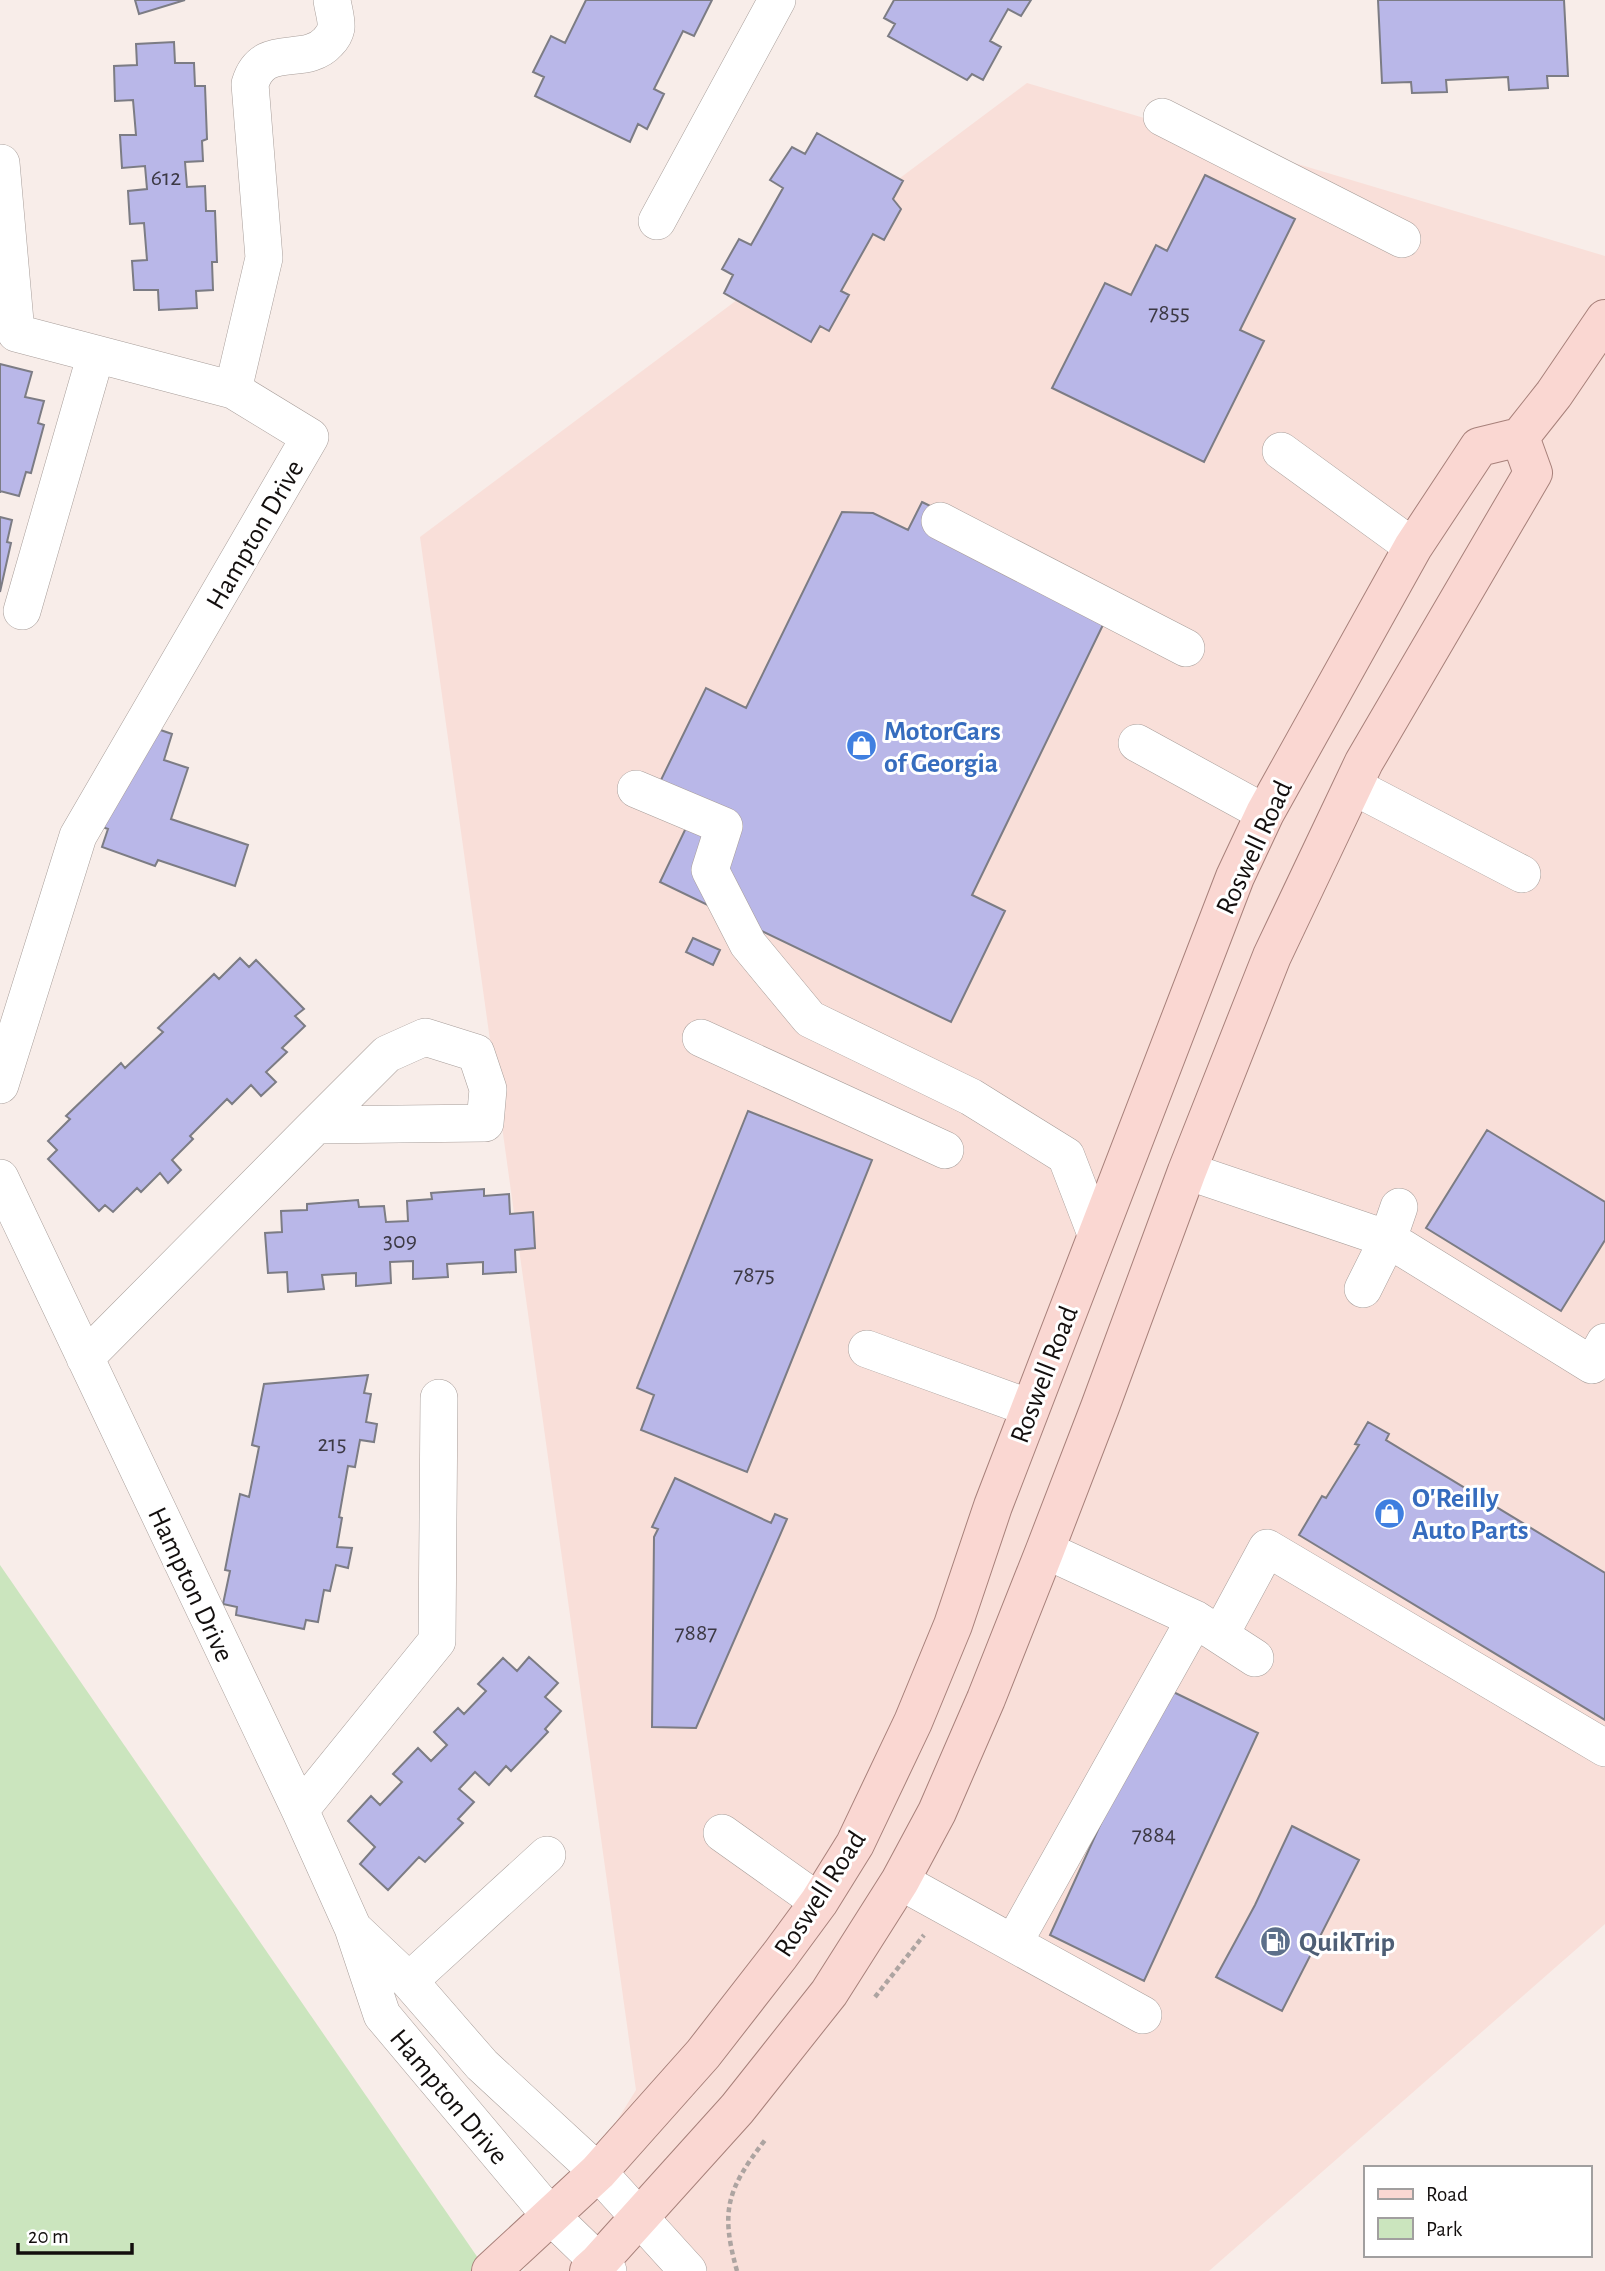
<svg xmlns="http://www.w3.org/2000/svg" width="1605" height="2271" viewBox="0 0 1605 2271" font-family="'Alegreya Sans',sans-serif">
	<style>
		.commercial { fill: #f9dfd9 }
		.green { fill: #cbe5be }
		.building { fill: #b9b7e8; stroke: #7c7c84; stroke-width: 2 }
		.lines { fill: none; stroke-linecap: round; stroke-linejoin: round }
		.minor-casing { stroke: #a89e9a; stroke-width: 38 }
		.major-casing { stroke: #a7807a; stroke-width: 40 }
		.path { stroke: #ada4a1; stroke-width: 4.5; stroke-dasharray: 5 3.5; stroke-linecap: butt }
		.minor { stroke: #fff; stroke-width: 37 }
		.major { stroke: #fad7d2; stroke-width: 38 }
		.labels { text-anchor: middle; stroke-width: 6; stroke-linejoin: round; paint-order: stroke }
		.number-label { font-size: 24px; fill: #3c3944 }
		.street-label { font-size: 28px; fill: #130f0e; stroke: #fff }
		.shop-label { font-size: 28px; font-weight: bold; fill: #366cbe; stroke: #fff; text-anchor: start }
		.service-label { font-size: 28px; font-weight: bold; fill: #4e5e75; stroke: #fff; text-anchor: start }
	</style>
	<rect width="100%" height="100%" fill="#f8ede9"/>
	<path class="commercial" d="M1027,83L1605,256V1924L1209,2271H523L636,2090L420,537Z"/>
	<path class="green" d="M0,1565L487,2271H0Z"/>
	<path class="building" d="M135,0H185L139,14Z
		M586,0H712L694,36L683,31L654,89L664,94L647,129L638,124L630,142L535,96L544,77L533,72L551,36L565,43Z
		M894,0H1031L1021,16L1008,9L990,41L1001,47L983,80L972,74L967,80L888,36L895,24L884,18Z
		M1378,0H1564L1568,76H1547L1548,88L1509,90L1508,77L1446,80L1447,92L1412,93L1411,82L1382,83Z
		M174,42L175,63H194L195,86H205L207,139L202,141L203,161L185,162L187,187L205,186L206,211H215L217,262H212L213,290L196,291L197,308L159,310L158,290H134L132,261L147,260L144,223L130,224L128,191L147,189L145,166L122,168L120,135H136L133,100L115,101L114,66L137,65L136,44Z
		M817,133L903,181L893,199L901,209L884,240L873,234L841,291L849,295L829,331L820,326L811,342L724,293L733,275L722,269L739,239L751,245L783,188L770,180L792,147L805,154Z
		M1205,175L1295,219L1240,330L1264,341L1204,462L1052,388L1105,283L1131,295L1156,245L1167,251Z
		M0,364L32,372L25,397L44,401L38,423L44,425L31,473L26,472L19,496L0,491V493Z
		M922,502L1117,596L972,895L1005,911L951,1022L660,882L698,803L659,784L706,688L746,708L842,512L873,513L908,530Z
		M0,517L12,520L7,542L11,543L0,592Z
		M143,724L172,734L164,760L188,768L171,819L248,845L235,886L158,860L155,866L102,847L108,829L102,827Z
		M693,938L720,950L713,965L686,952Z
		M240,958L249,967L256,960L304,1009L295,1016L305,1026L282,1048L287,1052L266,1072L276,1082L261,1096L251,1085L232,1104L227,1099L190,1136L193,1139L172,1160L181,1170L168,1183L160,1173L141,1192L137,1188L113,1212L105,1205L99,1211L48,1159L57,1150L48,1141L70,1119L66,1116L121,1063L125,1068L163,1032L158,1028L214,974L219,979Z
		M748,1111L872,1160L747,1472L641,1430L654,1395L637,1388Z
		M1487,1130L1605,1202V1240L1561,1311L1426,1228Z
		M484,1189V1196L509,1194L510,1214L533,1212L535,1248L515,1250L516,1272L483,1274V1262L447,1264L448,1277L413,1279V1261L390,1262L391,1283L356,1286V1273L322,1275L324,1289L288,1292L287,1272L268,1273L265,1233L282,1232L281,1211L307,1210V1204L358,1200L359,1207L384,1206L386,1222L408,1221L407,1201L432,1199L431,1193Z
		M368,1375L364,1393L371,1394L366,1422L377,1424L374,1442L360,1440L355,1467L348,1466L339,1517L342,1518L337,1547L352,1548L348,1568L336,1565L330,1591L324,1590L318,1622L306,1620L304,1629L236,1615L237,1607L223,1604L230,1571L225,1570L240,1494L249,1497L259,1447L252,1445L264,1384Z
		M1368,1422L1389,1434L1386,1440L1605,1573V1720L1299,1535L1322,1496L1326,1498L1359,1445L1355,1444Z
		M675,1478L771,1523L775,1514L787,1519L696,1728L652,1727L654,1537L658,1529L652,1527Z
		M529,1657L558,1683L545,1697L561,1711L545,1729L548,1732L511,1771L506,1766L489,1785L475,1772L459,1789L474,1802L458,1819L463,1823L425,1862L419,1857L388,1890L360,1864L375,1847L348,1821L371,1796L380,1805L402,1782L393,1774L418,1748L431,1761L447,1745L434,1732L458,1708L464,1714L486,1691L478,1684L503,1658L517,1671Z
		M1163,1687L1258,1733L1144,1981L1050,1935Z
		M1292,1826L1359,1860L1282,2011L1216,1977L1255,1905Z"/>
	<g class="lines">
		<defs>
			<path id="minor" d="M1162,117L1402,239
				M1,163L16,333L233,390
				M657,221L777,0
				M1281,451L1413,547
				M940,521L1186,648
				M22,611L96,354
				M1137,743L1265,813
				M1353,786L1522,874
				M636,789L724,826L710,870L748,944L810,1019L971,1097L1066,1156L1096,1234
				M701,1038L945,1150
				M0,1085L78,836L310,437L233,390L264,258L250,84C263,40 305,68 328,42C331,39 335,33 336,28C337,20 333,8 332,0
				M1187,1171L1388,1239L1592,1365L1605,1342
				M0,1178L300,1810L353,1928L382,2015L550,2215L608,2271
				M1363,1289L1388,1239L1399,1207
				M867,1349L1030,1408
				M85,1358L316,1125L485,1123L488,1089L476,1053L425,1037L387,1054L316,1125
				M1045,1550L1195,1619L1255,1658
				M1220,1635L1267,1548L1605,1748
				M300,1810L437,1641L439,1398
				M722,1833L819,1902
				M900,1881L1143,2015
				M356,1931L409,1981L482,2065L598,2172L688,2271
				M1014,1942L1195,1619
				M409,1981L547,1855"/>
			<path id="major" d="M491,2271L598,2172L703,2054L780,1955L819,1902L855,1844L913,1722L953,1625L993,1506L1235,877L1265,813L1413,547L1479,447L1520,437L1554,394L1605,319
				M589,2271L599,2262L737,2109L829,1993L900,1881L937,1812L986,1699L1045,1550L1100,1407L1187,1171L1272,956L1364,762L1533,473L1520,437"/>
		</defs>
		<use href="#minor" class="minor-casing"/>
		<use href="#major" class="major-casing"/>
		<path class="path" d="M875,1997L924,1935
			M737,2271C720,2210 727,2190 765,2140"/>
		<use href="#minor" class="minor"/>
		<use href="#major" class="major"/>
	</g>
	<defs>
		<symbol id="shop-disc" viewBox="-11 -11 22 22"><circle r="9.5" fill="#3f7fe0" stroke="#fff"/><path d="M-5-2.5h2.3a2.7 3.5 0 0 1 5.4 0H5L5.5 6h-11ZM-1.5-2.5h3a1.5 2.3 0 0 0-3 0Z" fill="#fff"/></symbol>
		<symbol id="fuel-disc" viewBox="-11 -11 22 22"><circle r="9.5" fill="#5c6f8a" stroke="#fff"/><path d="M-5.5-6h7V0h2V4h1.3V-2.5L3-4.5l.8-.8L6-3V5H2.5V1h-1V6h-7ZM-4.2-4.7v3.2H.2V-4.7Z" fill="#fff"/></symbol>
	</defs>
	<g fill-rule="evenodd">
		<use href="#shop-disc" x="844" y="728" width="35" height="35"/>
		<use href="#shop-disc" x="1372" y="1496" width="35" height="35"/>
		<use href="#fuel-disc" x="1258" y="1924" width="35" height="35"/>
	</g>
	<g class="labels">
		<g class="number-label">
			<text x="166" y="185">612</text>
			<text x="1169" y="320">7855</text>
			<text x="400" y="1248">309</text>
			<text x="754" y="1282">7875</text>
			<text x="332" y="1451">215</text>
			<text x="696" y="1640">7887</text>
			<text x="1154" y="1842">7884</text>
		</g>
		<g class="street-label">
			<text transform="translate(254 534) rotate(-60)" y="10">Hampton Drive</text>
			<text transform="translate(1253 847) rotate(-65)" y="10">Roswell Road</text>
			<text transform="translate(1043 1374) rotate(-69)" y="10">Roswell Road</text>
			<text transform="translate(192 1584) rotate(65)" y="10">Hampton Drive</text>
			<text transform="translate(819 1893) rotate(-57)" y="10">Roswell Road</text>
			<text transform="translate(450 2096) rotate(50)" y="10">Hampton Drive</text>
		</g>
		<g class="shop-label">
			<text x="884" y="740">MotorCars<tspan x="884" dy="32">of Georgia</tspan></text>
			<text x="1412" y="1507">O'Reilly<tspan x="1412" dy="32">Auto Parts</tspan></text>
		</g>
		<g class="service-label">
			<text x="1299" y="1951">QuikTrip</text>
		</g>
	</g>
	<rect x="1364" y="2166" width="228" height="91" fill="#ffffff" stroke="#a19f9f" stroke-width="2"/>
	<rect x="1378" y="2189" width="35" height="10" fill="#fad7d2" stroke="#a19f9f" stroke-width="2"/>
	<text x="1426" y="2201" font-size="21" fill="#130f0e">Road</text>
	<rect x="1378" y="2218" width="35" height="21" fill="#cbe5be" stroke="#a19f9f" stroke-width="2"/>
	<text x="1426" y="2236" font-size="21" fill="#130f0e">Park</text>
	<path d="M18 2243v10h114v-10" fill="none" stroke="#130f0e" stroke-width="3.5"/>
	<text x="28" y="2243" font-size="21" fill="#130f0e" stroke="#ffffff" stroke-width="5" paint-order="stroke">20 m</text>
</svg>
